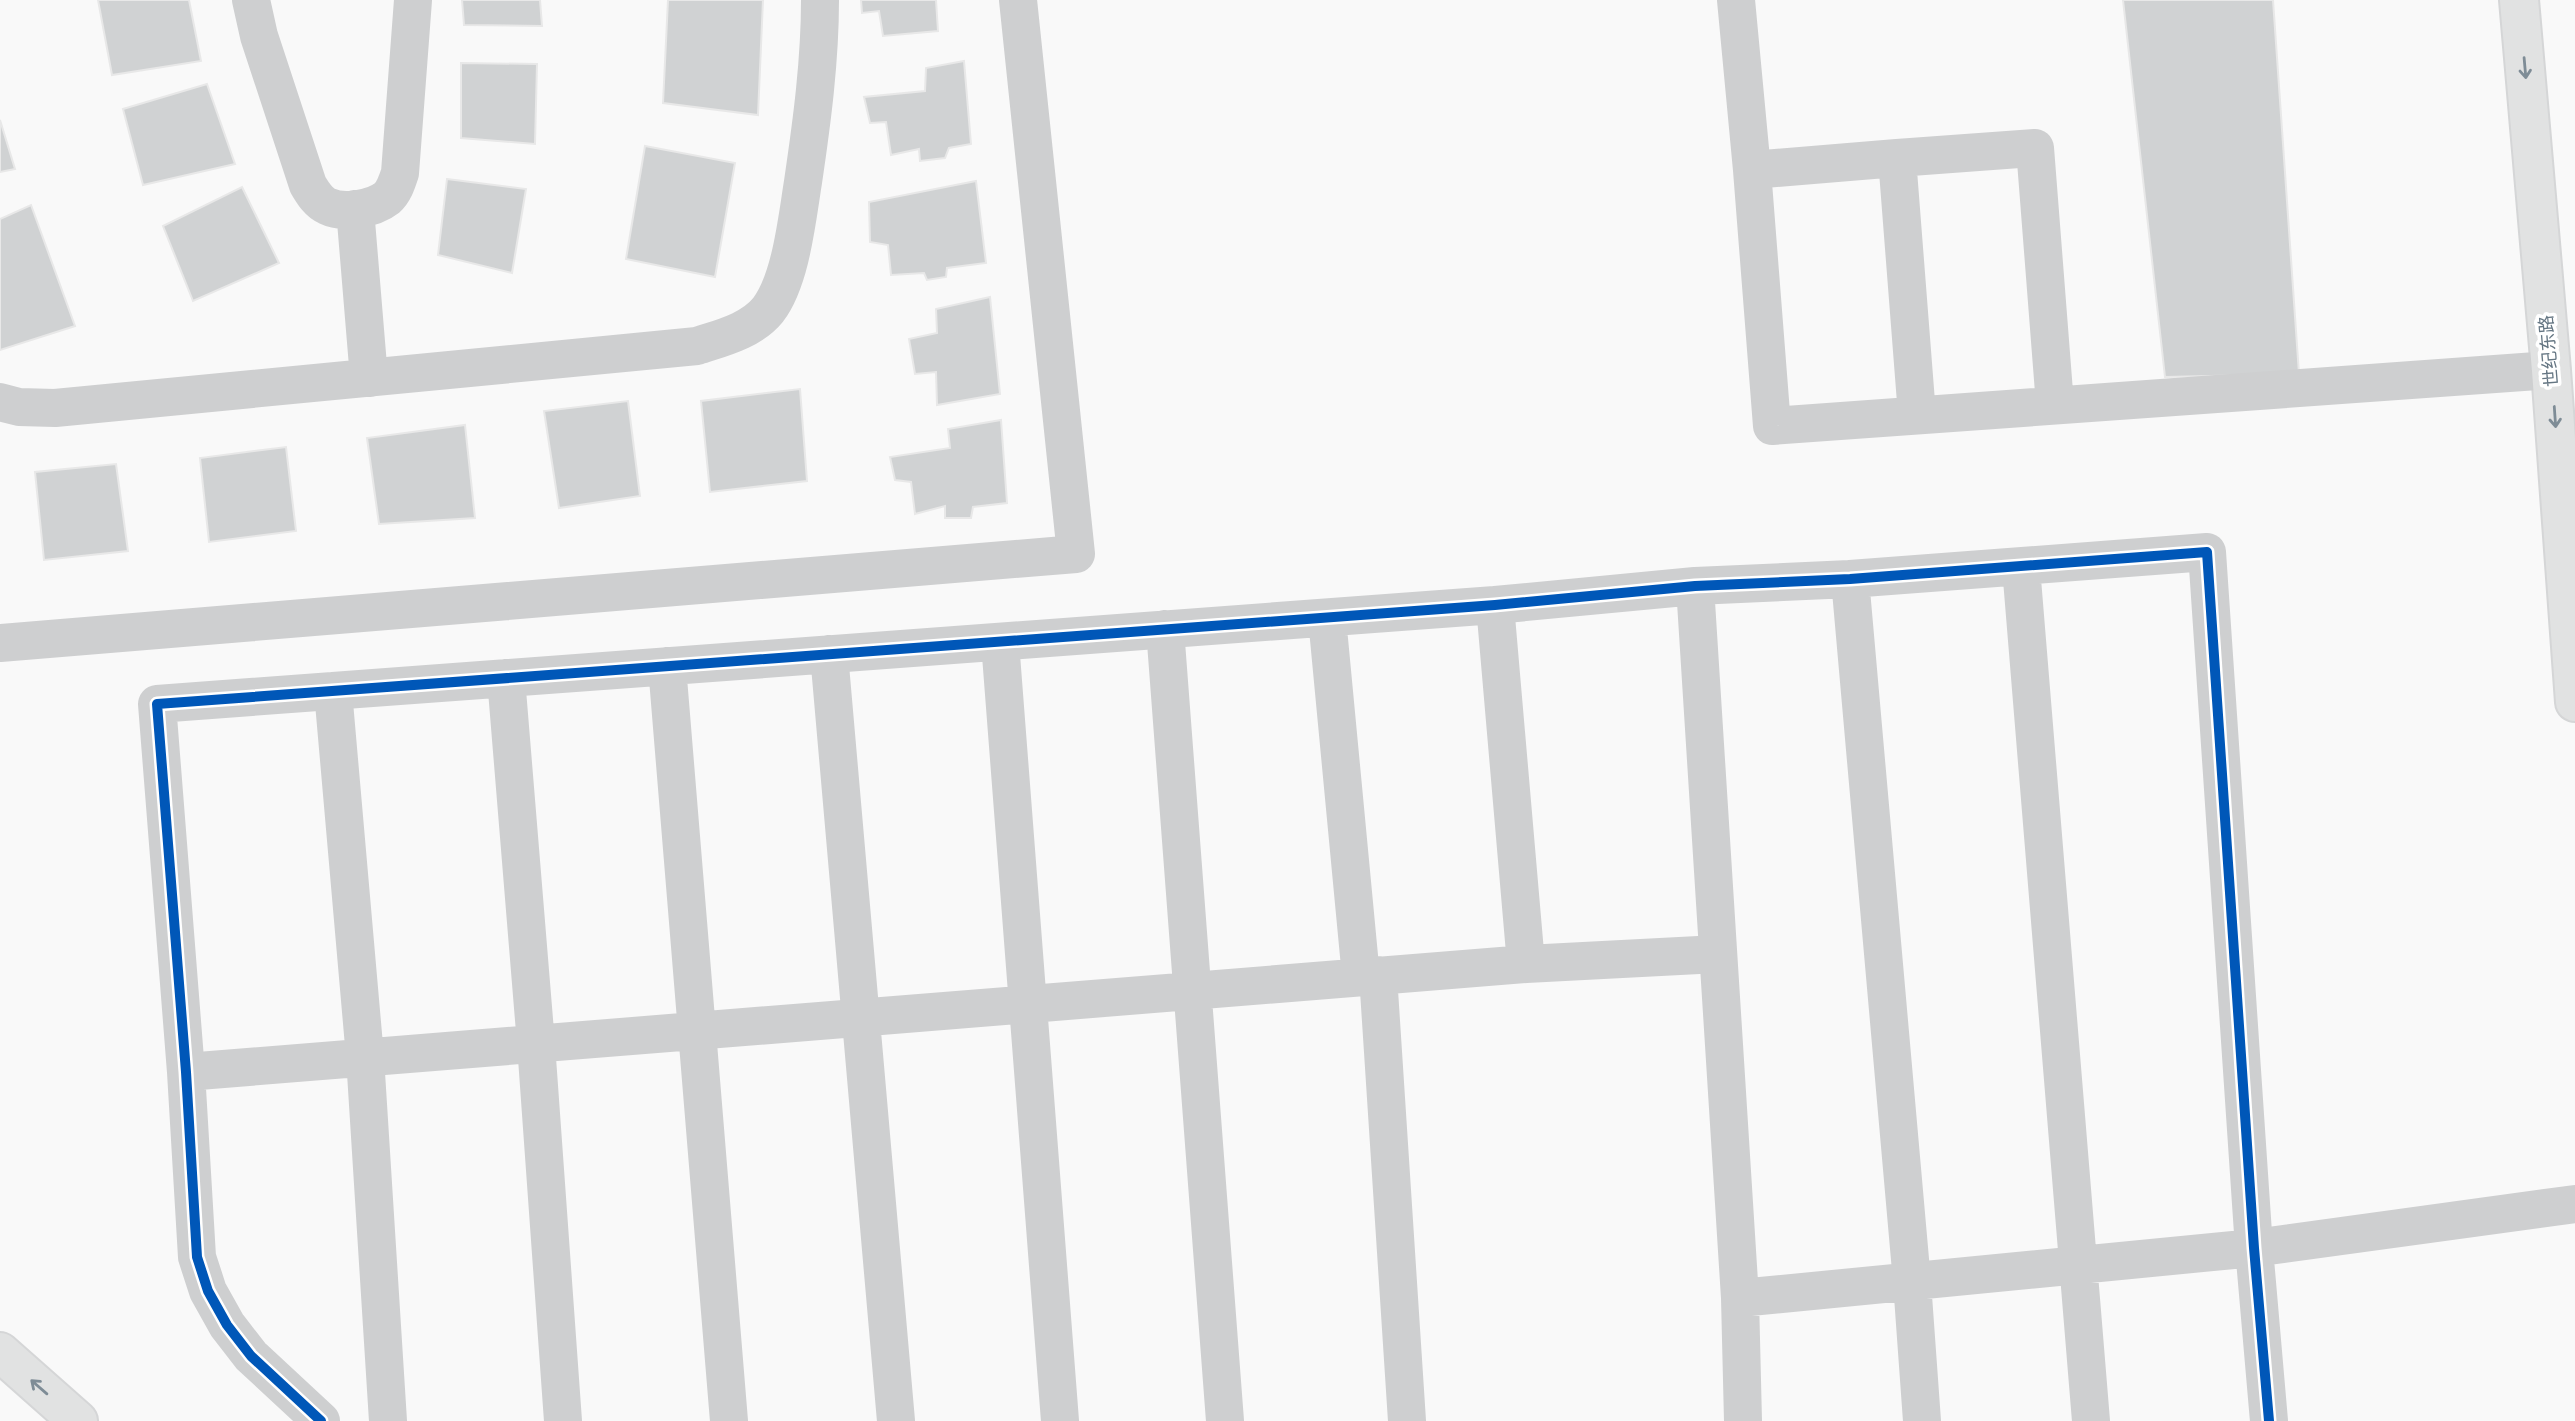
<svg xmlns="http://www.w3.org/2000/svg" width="2575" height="1421" viewBox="0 0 2575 1421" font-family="Commissioner,'Noto Sans SC',sans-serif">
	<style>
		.building { fill: #d0d2d3; stroke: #e8e8e8; stroke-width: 2 }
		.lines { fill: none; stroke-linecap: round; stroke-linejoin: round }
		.major-casing { stroke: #d5d6d7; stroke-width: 42 }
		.minor { stroke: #cecfd0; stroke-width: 38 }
		.major { stroke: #e1e2e2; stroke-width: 38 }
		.cycleway-casing { stroke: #fff; stroke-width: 15 }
		.cycleway { stroke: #0057b8; stroke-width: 10 }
		.oneway { stroke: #7e8c96 }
		.labels { text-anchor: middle; stroke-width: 7; stroke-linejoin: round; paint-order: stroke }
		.street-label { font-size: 18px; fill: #657683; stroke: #fff }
	</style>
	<rect width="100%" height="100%" fill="#f9f9f9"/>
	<path class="building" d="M98,0H189L201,61L112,75Z
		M462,0H540L542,26L464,25Z
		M668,0H763L758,115L663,103Z
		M861,0H936L938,31L883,36L879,11L862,13Z
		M2123,0H2273L2299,374L2165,377Z
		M964,61L971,144L949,148L945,158L920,161L919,149L891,155L886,122L870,123L864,97L925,91L926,68Z
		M461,63L537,64L535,144L461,138Z
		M207,84L235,164L143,185L123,109Z
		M0,120L15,169L0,172Z
		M645,146L735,163L715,277L626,259Z
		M447,179L526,189L512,273L438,255Z
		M976,181L986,263L947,268L946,277L927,280L924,273L891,275L888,245L870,242L869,202Z
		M242,187L279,263L193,301L163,226Z
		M31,205L75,326L0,350V219Z
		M990,297L1000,394L937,405L936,372L915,374L909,339L937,333L936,309Z
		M800,389L807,481L710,492L701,401Z
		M628,401L640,496L559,508L544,411Z
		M1001,420L1007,503L973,507L971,518H945V506L915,514L911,482L895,480L890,457L950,448L948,429Z
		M465,425L475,518L379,524L367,438Z
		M286,447L296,531L209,542L200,458Z
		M116,464L128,551L44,560L35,472Z"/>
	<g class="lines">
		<defs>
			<path id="major" d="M2519,0L2551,370L2575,702
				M0,1352L78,1421"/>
		</defs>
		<use href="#major" class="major-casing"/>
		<path class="minor" d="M251,0L259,36L308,185C313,193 318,202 327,206C343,214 373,209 387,198C394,192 397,182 400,173L413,0
			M1736,0L1752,170
			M1897,158L2035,148L2055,405
			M355,209L369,378
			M0,402L19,407L55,408L697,346C721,338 751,331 768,310C791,280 797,219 803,182C812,121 820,61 820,0
			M1917,415L1897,158L1752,170L1772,426L2551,370
			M2021,567L2091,1421
			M1850,579L1912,1282L1922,1421
			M1695,586L1740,1298L1743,1421
			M1495,605L1526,964
			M1327,618L1361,977
			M1165,629L1225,1421
			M1000,642L1060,1421
			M0,643L1076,554L1018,0
			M829,654L896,1421
			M667,666L729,1421
			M506,678L536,1044L563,1421
			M333,691L365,1057L388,1421
			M1378,975L1407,1421
			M186,1072L1526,964L1718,954
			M1740,1298L2254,1248L2575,1204
			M321,1421L251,1356L227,1325L208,1291L197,1257L186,1072L157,704L1495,605L1695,586L1850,579L2207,552L2254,1248L2269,1421"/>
		<use href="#major" class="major"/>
		<defs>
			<path id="cycleway" d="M321,1421L251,1356L227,1325L208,1291L197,1257L186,1072L157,704L1495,605L1695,586L1850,579L2207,552L2254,1248L2269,1421"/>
		</defs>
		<use href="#cycleway" class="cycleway-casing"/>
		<use href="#cycleway" class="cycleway"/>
	</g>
	<defs><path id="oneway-shaft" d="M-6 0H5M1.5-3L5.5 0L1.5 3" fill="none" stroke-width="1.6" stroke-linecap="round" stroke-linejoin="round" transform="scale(1.75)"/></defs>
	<g class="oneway">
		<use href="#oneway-shaft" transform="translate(2525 68) rotate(85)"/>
		<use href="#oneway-shaft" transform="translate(2555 417) rotate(86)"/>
		<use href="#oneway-shaft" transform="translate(39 1387) rotate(-139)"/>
	</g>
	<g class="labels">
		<g class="street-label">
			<text transform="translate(2549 351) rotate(-95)" y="6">世纪东路</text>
		</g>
	</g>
</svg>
